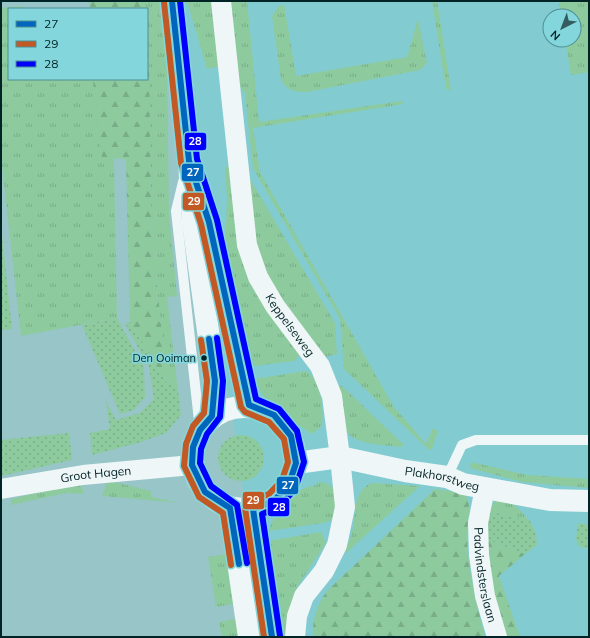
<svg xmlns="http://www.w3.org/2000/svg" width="590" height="638" viewBox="0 0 590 638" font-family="Mulish,sans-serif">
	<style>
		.built { fill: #82ccd1; fill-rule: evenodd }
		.grass { fill: url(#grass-tufts) }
		.forest { fill: url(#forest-firs) }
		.garden { fill: url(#garden-dots) }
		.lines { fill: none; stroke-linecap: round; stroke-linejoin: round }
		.lane { stroke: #eff6f7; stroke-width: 10 }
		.street { stroke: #eff6f7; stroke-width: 20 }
		.secondary { stroke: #eff6f7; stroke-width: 22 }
		.primary { stroke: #eff6f7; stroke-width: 22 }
		.bus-1-casing { stroke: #83d7dc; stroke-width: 9 }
		.bus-2-casing { stroke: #83d7dc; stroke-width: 9 }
		.bus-3-casing { stroke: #83d7dc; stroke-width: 9 }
		.bus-1 { stroke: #0065bd; stroke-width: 6 }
		.bus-2 { stroke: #c25823; stroke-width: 6 }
		.bus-3 { stroke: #00f; stroke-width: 6 }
		.bus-dot { fill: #002326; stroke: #83d7dc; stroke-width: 1.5 }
		.labels { text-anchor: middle; stroke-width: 3; stroke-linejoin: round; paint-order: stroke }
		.bus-label { font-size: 11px; fill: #002326; stroke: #83d7dc; text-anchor: end }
		.street-label { font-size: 12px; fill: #002326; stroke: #83d7dc }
		.line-badge { stroke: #83d7dc; stroke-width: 1.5 }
		.badge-label { font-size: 11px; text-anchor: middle; font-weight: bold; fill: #fff }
	</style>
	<defs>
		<pattern id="grass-tufts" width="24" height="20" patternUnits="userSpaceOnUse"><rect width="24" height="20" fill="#8dca9e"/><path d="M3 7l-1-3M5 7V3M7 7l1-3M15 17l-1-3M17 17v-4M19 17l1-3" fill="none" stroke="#78ad88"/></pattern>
		<pattern id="forest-firs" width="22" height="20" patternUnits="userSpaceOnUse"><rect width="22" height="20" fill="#8dca9e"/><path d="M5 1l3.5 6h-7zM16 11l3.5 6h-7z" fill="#78ad88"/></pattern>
		<pattern id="garden-dots" width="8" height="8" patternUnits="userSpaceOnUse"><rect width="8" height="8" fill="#8dca9e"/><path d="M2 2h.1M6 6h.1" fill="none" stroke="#78ad88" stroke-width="1.8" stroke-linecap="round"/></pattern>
	</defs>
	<rect width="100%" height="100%" fill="#97c5c8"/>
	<path class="built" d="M174,1H589V637H262L239,458L192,160ZM550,16H574V40H550Z"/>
	<path class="grass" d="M143,1H159L167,69L169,215L177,296L167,297L177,383L167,384L156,275L151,203L147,9H144Z
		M187,1H214L220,66L207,69Z
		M228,1H247L259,122L402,101L403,104L253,128L260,172L394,407L426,444L433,428L438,431L432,449L429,450L344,369L340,319L253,168L245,93L236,82Z
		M432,1H437L451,90L446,89Z
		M559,1H589V72L571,75L565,40H574V16H561Z
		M284,4L296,76L407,57L418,19L427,63L420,70L307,92C294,92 288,91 281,80L272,16L279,6Z
		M23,6V9H9V79H94L102,158H114L117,318L21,336L1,157V8Z
		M231,166L246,272L254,290L265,308L299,353V356L294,361L253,366L250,353H243L225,255L227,199L225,167Z
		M247,174L335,323L337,354L325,357C304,332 280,305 266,275C252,244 250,207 247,174Z
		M305,371C321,376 324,410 322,426L312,434L292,421L263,396L254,379Z
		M340,386H342L404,445L401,447C386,445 350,445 345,428C341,416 340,401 338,388Z
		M471,462L527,475L589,479V488L522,482L470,468Z
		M107,482H114L151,491V497L180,503L102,496Z
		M318,482C342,483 337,503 333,520L323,523L269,531C275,509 293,488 317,485Z
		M372,483L420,486L346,553L344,550C346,546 349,542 350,539C358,520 350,491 372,483Z
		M81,484L84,494L66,493L11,505V499L61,487Z
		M499,500L515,505L530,521L489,512L494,502Z
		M321,532L326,543L297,587L291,604L288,637H281L267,541Z
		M227,554L236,601L233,604L216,607L208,557Z
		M235,619L239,622L241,637H222L219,622Z"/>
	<path class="forest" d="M89,1H143L144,9H90Z
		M147,38L149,60L151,203L156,275L167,384L130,322L126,159L102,158L93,82L94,79H147Z
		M435,489L464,493C474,505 466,523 467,538C468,572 477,604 485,637H313C312,619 317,604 328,590Z
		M484,538L525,554L499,576L520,637H505L493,604Z"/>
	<path class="garden" d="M1,226L12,329L1,330Z
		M117,318L144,368L145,397L134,410L120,414L82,325Z
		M130,322L167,384L177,383L181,415L166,433L141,442L92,455L90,433L110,429L106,401L116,420L140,413L154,399L149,367L125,324Z
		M69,433L72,460L1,476V440Z
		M218 458a23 23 0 1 1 46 0a23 23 0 1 1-46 0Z
		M489,512L530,521L536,533L537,545L525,554L484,538Z
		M578,523L589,525V548H583L578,545L576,538Z"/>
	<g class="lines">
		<path class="lane" d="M183,182L176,211L200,430
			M447,477L462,445L476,440H589"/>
		<g class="street">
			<path id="s1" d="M221,1L247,245L258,277L275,306L320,366L332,396L340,457L345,507L337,545L324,571L304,596L297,616L295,637"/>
			<path id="s2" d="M485,488L478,523L479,555L485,596L497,637"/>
			<path id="s3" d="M1,489L83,475L192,465"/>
		</g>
		<path class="secondary" id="s4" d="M296,463L340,457L405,471L447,477L463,484L550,500L589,501"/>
		<path class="primary" d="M172,1L189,161L193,223L215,381L212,416
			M199,192L209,222L249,405
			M193 458a51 51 0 1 1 102 0a51 51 0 1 1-102 0Z
			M230,508L249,637
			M253,509L272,637"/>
		<defs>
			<path id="bus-1" d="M172,1L189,161L209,222L249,405L274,415L291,436L296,463L289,484L274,501L253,509L272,637
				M209,339L215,381L212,416L200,430L193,447L192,465L205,492L230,508L239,564"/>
			<path id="bus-2" d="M164,2L181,163L201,224L241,407L245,412L269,422L284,439L288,462L282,480L269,494L249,502L245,508L264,637
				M201,340L207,381L204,413L193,426L186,444L184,466L199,497L223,513L231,565"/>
			<path id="bus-3" d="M180,1L197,159L217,220L256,399L279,409L297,431L304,462L295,489L279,507L262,514L280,636
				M217,338L223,381L220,417L207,434L201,449L200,463L211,486L237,505L247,563"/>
		</defs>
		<use href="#bus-1" class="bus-1-casing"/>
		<use href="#bus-2" class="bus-2-casing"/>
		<use href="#bus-3" class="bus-3-casing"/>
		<use href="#bus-1" class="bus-1"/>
		<use href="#bus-2" class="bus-2"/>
		<use href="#bus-3" class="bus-3"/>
	</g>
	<circle class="bus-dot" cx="204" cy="358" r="3.5"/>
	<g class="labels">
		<g class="bus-label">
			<text x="196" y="362">Den Ooiman</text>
		</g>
		<g class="street-label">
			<text dy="4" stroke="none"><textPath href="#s1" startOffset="337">Keppelseweg</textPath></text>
			<text dy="4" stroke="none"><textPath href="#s3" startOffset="96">Groot Hagen</textPath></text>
			<text dy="4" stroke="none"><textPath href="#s4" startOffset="149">Plakhorstweg</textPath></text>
			<text dy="4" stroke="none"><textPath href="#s2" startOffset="88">Padvindsterslaan</textPath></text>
		</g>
	</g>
	<g class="line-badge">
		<rect x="184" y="132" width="23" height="19" rx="4" fill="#00f"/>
		<rect x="181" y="163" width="23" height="19" rx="4" fill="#0065bd"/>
		<rect x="182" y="192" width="23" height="19" rx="4" fill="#c25823"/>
		<rect x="276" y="476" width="23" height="19" rx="4" fill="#0065bd"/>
		<rect x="242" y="491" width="23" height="19" rx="4" fill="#c25823"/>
		<rect x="267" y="497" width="23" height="20" rx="4" fill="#00f"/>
	</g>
	<g class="badge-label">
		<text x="195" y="145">28</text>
		<text x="193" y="176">27</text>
		<text x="194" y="205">29</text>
		<text x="288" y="489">27</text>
		<text x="253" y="504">29</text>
		<text x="279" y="511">28</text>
	</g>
	<rect width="590" height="638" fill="none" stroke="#002326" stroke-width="4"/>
	<rect x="8" y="8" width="140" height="72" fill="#83d7dc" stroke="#4f8f93"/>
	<rect x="16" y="21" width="20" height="6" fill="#0065bd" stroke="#4f8f93"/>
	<text x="44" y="28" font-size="12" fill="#002326">27</text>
	<rect x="16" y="41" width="20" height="6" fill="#c25823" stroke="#4f8f93"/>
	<text x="44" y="48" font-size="12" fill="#002326">29</text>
	<rect x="16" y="61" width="20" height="6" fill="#0000ff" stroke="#4f8f93"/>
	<text x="44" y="68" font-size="12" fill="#002326">28</text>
	<g transform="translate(562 28) rotate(222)"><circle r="19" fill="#83d7dc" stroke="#4f8f93"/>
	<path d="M0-3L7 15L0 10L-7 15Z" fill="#355c5f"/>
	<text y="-6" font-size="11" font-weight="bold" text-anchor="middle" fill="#002326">N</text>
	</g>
</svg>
